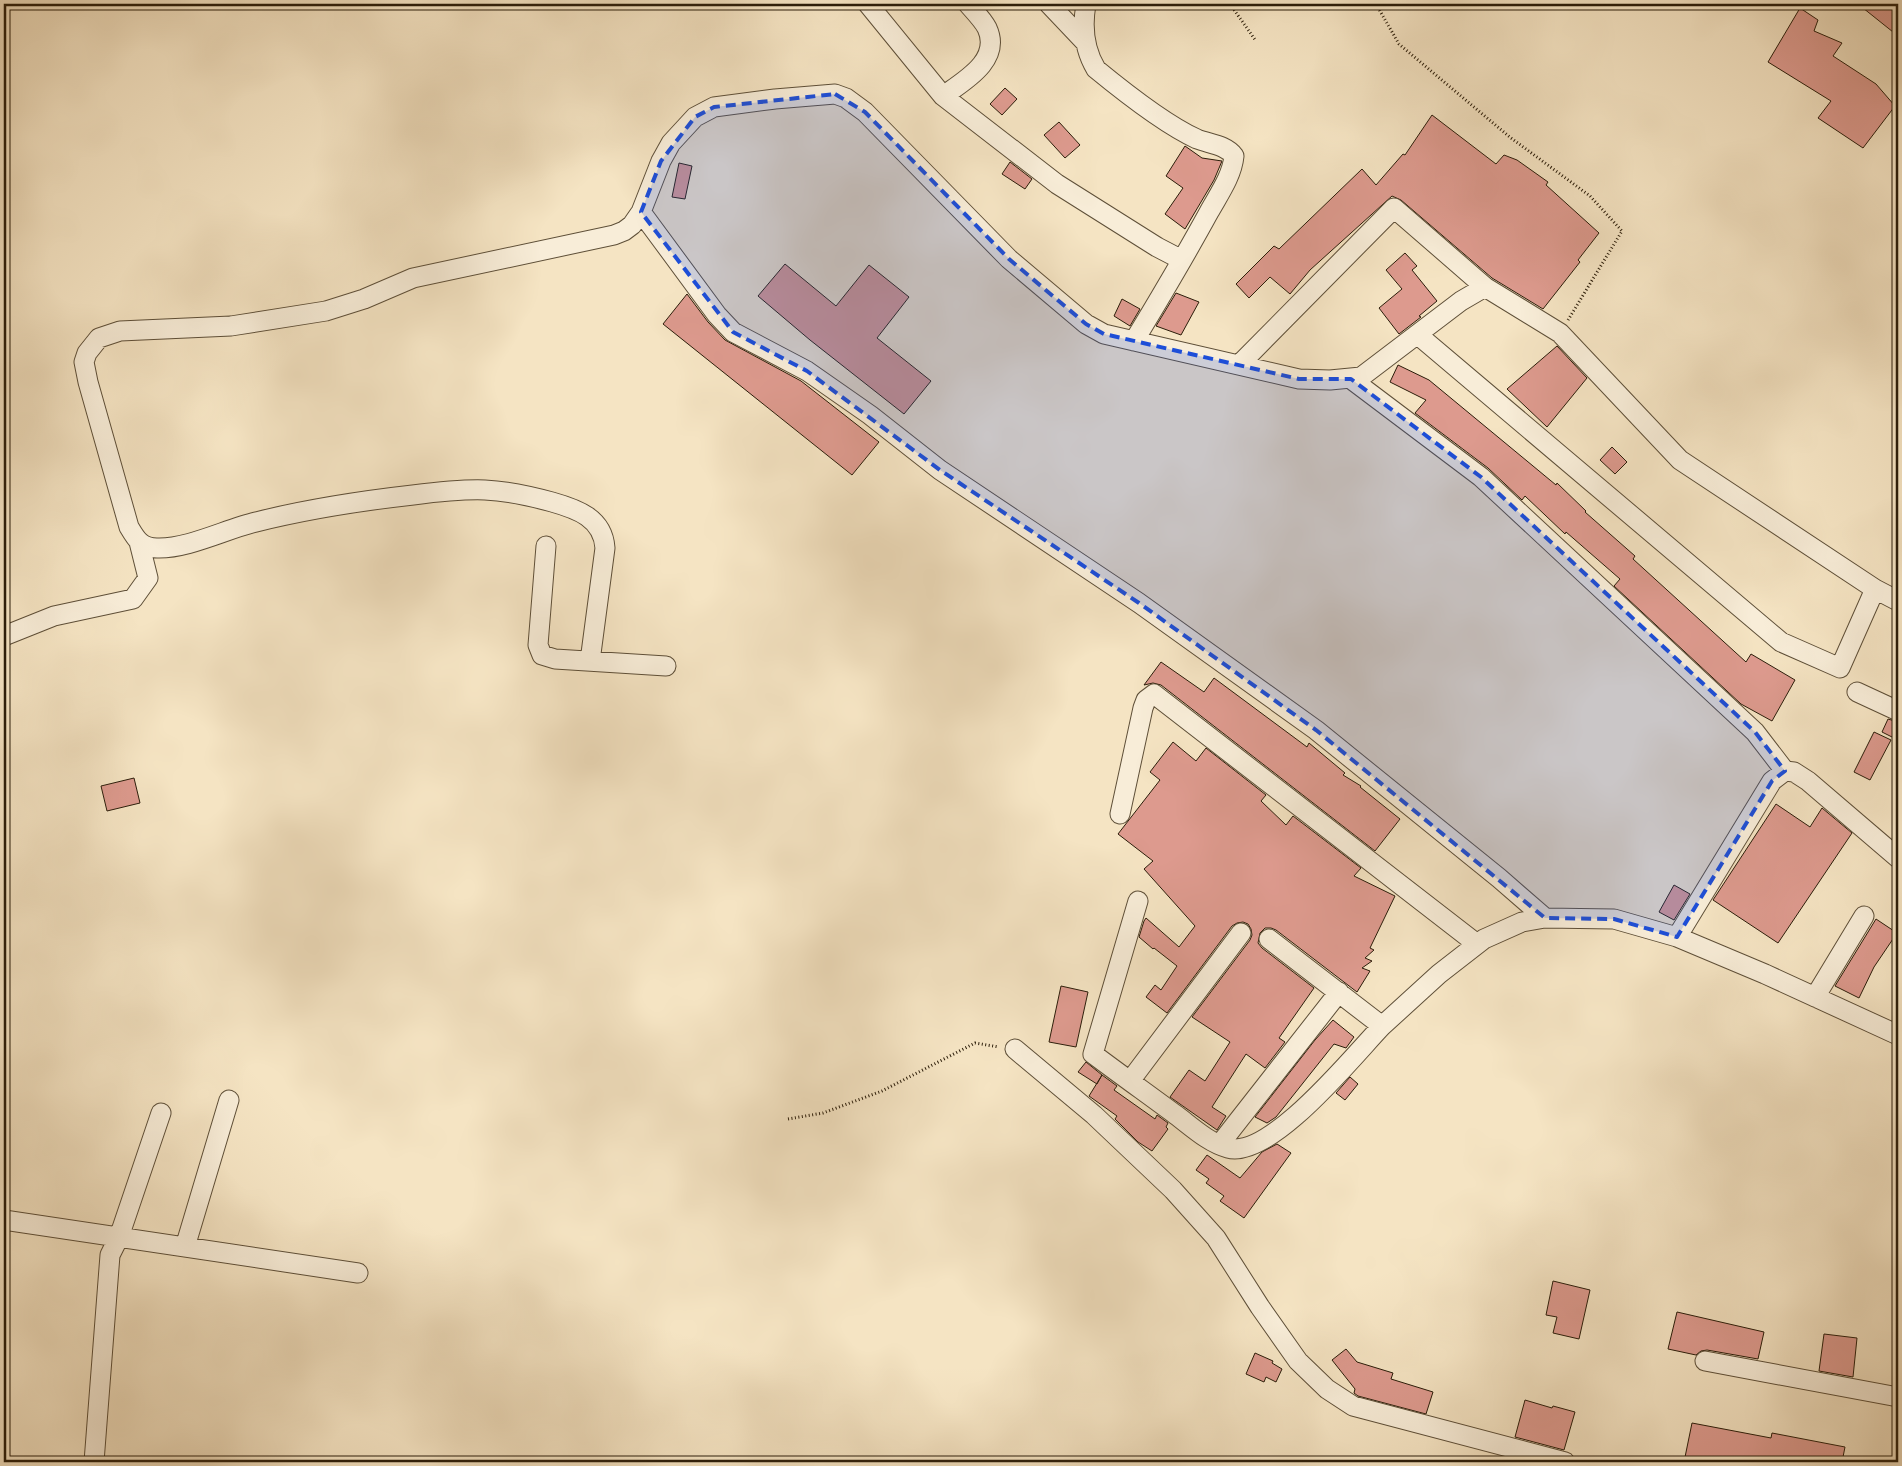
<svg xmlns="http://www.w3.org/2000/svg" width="1902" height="1466" viewBox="0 0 1902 1466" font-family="'Libre Caslon Text',serif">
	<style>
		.building { fill: #dd9a8e; stroke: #2b1d0a }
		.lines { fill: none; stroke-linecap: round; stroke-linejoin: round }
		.minor-casing { stroke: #5e4f38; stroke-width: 21 }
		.path { stroke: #2b1d0a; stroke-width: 3; stroke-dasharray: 1 2.5; stroke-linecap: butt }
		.minor { stroke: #f8edd8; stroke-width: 19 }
		.marked { fill: #1d4ed8; fill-opacity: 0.2; stroke: #1d4ed8; stroke-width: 4; stroke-dasharray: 10 6; stroke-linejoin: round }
	</style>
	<rect width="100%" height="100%" fill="#f5e4c3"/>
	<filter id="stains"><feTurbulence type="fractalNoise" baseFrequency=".004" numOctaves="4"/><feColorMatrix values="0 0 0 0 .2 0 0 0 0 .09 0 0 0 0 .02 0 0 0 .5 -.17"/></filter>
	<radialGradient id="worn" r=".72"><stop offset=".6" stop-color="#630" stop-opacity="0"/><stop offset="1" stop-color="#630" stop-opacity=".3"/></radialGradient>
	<path class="building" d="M1858,4H1898V36Z
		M1800,8L1818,20L1814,31L1842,43L1833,56L1876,84L1895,106L1863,148L1818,118L1831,101L1768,62Z
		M1005,88L1017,99L1002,115L990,104Z
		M1432,115L1496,164L1504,155L1517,160L1548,182L1546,185L1599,233L1578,260L1580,262L1543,309L1492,278L1401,200L1392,196L1310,270L1290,294L1270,277L1249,298L1236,284L1274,246L1279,249L1362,169L1376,185L1403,154L1405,155Z
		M1059,122L1080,145L1065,158L1044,135Z
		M1185,146L1202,158L1222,161L1214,180L1185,229L1165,214L1183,188L1166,176Z
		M1010,162L1032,179L1025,189L1002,174Z
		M679,163L692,166L685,199L672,197Z
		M1405,253L1417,266L1412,270L1437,301L1419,316L1421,317L1399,334L1379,308L1402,289L1386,270Z
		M785,264L836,306L869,265L909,297L877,338L931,381L904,414L810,340L758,296Z
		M1176,293L1199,302L1181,335L1156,326Z
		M687,294L708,322L725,340L801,381L879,442L852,475L663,324Z
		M1122,299L1140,309L1130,326L1114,316Z
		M1557,346L1587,378L1547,427L1507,389Z
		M1398,365L1429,380L1556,485L1557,483L1586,511L1585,512L1635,556L1633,559L1746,662L1751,654L1795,680L1772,721L1741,704L1614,586L1620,579L1566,532L1565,534L1525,496L1522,500L1488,468L1415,413L1426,400L1390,382Z
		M1612,447L1627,462L1615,474L1600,460Z
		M1161,662L1204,692L1214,678L1307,747L1309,743L1345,773L1343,775L1361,786L1360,787L1400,819L1375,851L1161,685L1153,683L1144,685Z
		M1888,719L1898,722V740L1882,732Z
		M1874,732L1891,740L1870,780L1854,772Z
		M1173,742L1196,761L1206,748L1266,795L1261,801L1286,825L1293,816L1361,868L1354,876L1395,896L1370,948L1374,950L1365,958L1372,961L1362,968L1370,971L1357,992L1276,930L1271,928H1265L1260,933L1258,943L1262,948L1314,988L1279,1038L1285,1042L1265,1068L1246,1054L1212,1107L1226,1116L1217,1130L1170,1097L1189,1070L1205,1081L1230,1042L1192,1017L1250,940L1252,935L1251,929L1248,924L1243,922L1237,923L1232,926L1167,1013L1146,997L1155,985L1161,990L1177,966L1154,948L1153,949L1139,937L1144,921L1146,918L1179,947L1195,926L1144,869L1153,861L1118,834L1160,780L1150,772Z
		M134,778L140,803L107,811L101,786Z
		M1776,804L1810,827L1822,808L1852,833L1778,943L1713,900Z
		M1674,885L1690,894L1674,920L1659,912Z
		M1876,919L1897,933L1874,967L1859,998L1835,986Z
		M1061,986L1088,992L1076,1047L1049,1042Z
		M1333,1020L1354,1037L1346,1048L1334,1044L1276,1117L1267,1123L1255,1117L1315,1040Z
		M1086,1062L1102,1075L1097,1084L1078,1072Z
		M1102,1075L1117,1086L1114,1090L1155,1119L1157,1115L1168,1123L1166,1127L1168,1129L1152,1151L1138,1142L1115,1119L1117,1116L1089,1096Z
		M1350,1077L1358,1084L1345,1100L1336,1093Z
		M1277,1144L1291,1153L1244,1218L1220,1201L1224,1196L1206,1183L1209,1179L1196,1170L1207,1155L1240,1178L1262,1152Z
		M1553,1281L1590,1290L1579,1339L1553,1333L1557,1317L1546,1315Z
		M1677,1312L1764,1332L1758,1359L1707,1350L1701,1351L1696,1355L1668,1349Z
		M1824,1334L1857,1338L1853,1377L1819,1371Z
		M1346,1349L1357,1362L1393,1373L1391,1379L1433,1392L1426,1414L1358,1396L1354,1393L1355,1389L1332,1360Z
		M1255,1353L1273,1361L1272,1363L1282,1369L1276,1382L1266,1377L1264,1382L1246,1374Z
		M1525,1400L1552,1408L1553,1406L1575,1412L1564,1450L1515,1437Z
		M1692,1423L1771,1438L1772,1433L1845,1447L1842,1462H1684Z"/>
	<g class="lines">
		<defs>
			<path id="minor" d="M868,4L943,96L1057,184L1157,247L1182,260
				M1049,4L1085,42
				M1086,4C1082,27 1084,49 1096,69C1124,92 1164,124 1197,139C1210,144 1226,145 1234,156C1232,176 1219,194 1209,212C1185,256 1160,298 1134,341
				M943,96C964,81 1002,60 987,28C983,20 974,11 968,4
				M641,212L717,315L733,332L807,371L870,415L940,470L1139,603L1316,730L1499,878L1545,918
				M1418,335L1781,642L1840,668L1875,589
				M1239,365L1394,208L1485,287
				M1351,379L1481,477L1755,732L1785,771
				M546,546L538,645L542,655L555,659L666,666
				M4,636L54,616L133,599L148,578L139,542
				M590,661L605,548C603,518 577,509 552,502C530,496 508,491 485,490C461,489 437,492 413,495C360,501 308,509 256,522C226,529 188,549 157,548C141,548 136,539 129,527L88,382L84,362L87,353L99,338L120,331L231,326L326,311L364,299L413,278L614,235L624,231L632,225L641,212L661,161L671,143L695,117L714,107L775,99L835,94L846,98L865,112L1009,259L1086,324L1104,334L1299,379L1330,380L1361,377L1461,301L1485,287L1560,333L1680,460L1875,589L1898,601
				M1857,692L1898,711
				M1120,814L1143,708L1146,700L1154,694L1477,944
				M1138,901L1093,1054C1121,1075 1149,1095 1176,1115C1192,1127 1209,1143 1228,1148C1270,1160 1354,1055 1382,1026
				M1677,937L1772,781L1785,771L1794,772L1808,781L1898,858
				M1269,939L1382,1026L1439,974L1484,939L1522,922L1545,918L1614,919L1677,937L1765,974L1898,1035
				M1815,997L1864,916
				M1015,1049L1094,1115L1173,1190L1216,1238L1260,1307L1298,1361L1327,1389L1353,1406L1565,1462
				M1130,1081L1241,933
				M1220,1144L1339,992
				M4,1220L358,1273
				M185,1247L229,1100
				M1705,1361L1898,1397
				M94,1462L110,1255L119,1237L161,1113"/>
		</defs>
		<use href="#minor" class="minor-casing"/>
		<path class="path" d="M1230,4L1256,41
			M1376,4L1399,44L1511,138L1590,196L1622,231L1568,320
			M788,1119L823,1113L882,1091L975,1043L999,1047"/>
		<use href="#minor" class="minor"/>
	</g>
	<path class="marked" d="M835,94L865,112L1009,259L1086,324L1104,334L1299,379H1351L1481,477L1755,732L1785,771L1772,781L1677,937L1614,919L1545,918L1316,730L1139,603L940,470L807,371L733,332L641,212L661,161L695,117L714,107Z"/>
	<rect width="1902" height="1466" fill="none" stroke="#f5e4c3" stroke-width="20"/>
	<rect x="5" y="5" width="1892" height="1456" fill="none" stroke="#2b1d0a" stroke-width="2.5"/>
	<rect x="10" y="10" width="1882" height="1446" fill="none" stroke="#2b1d0a"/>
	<rect width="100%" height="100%" filter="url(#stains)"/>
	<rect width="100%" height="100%" fill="url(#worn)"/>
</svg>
